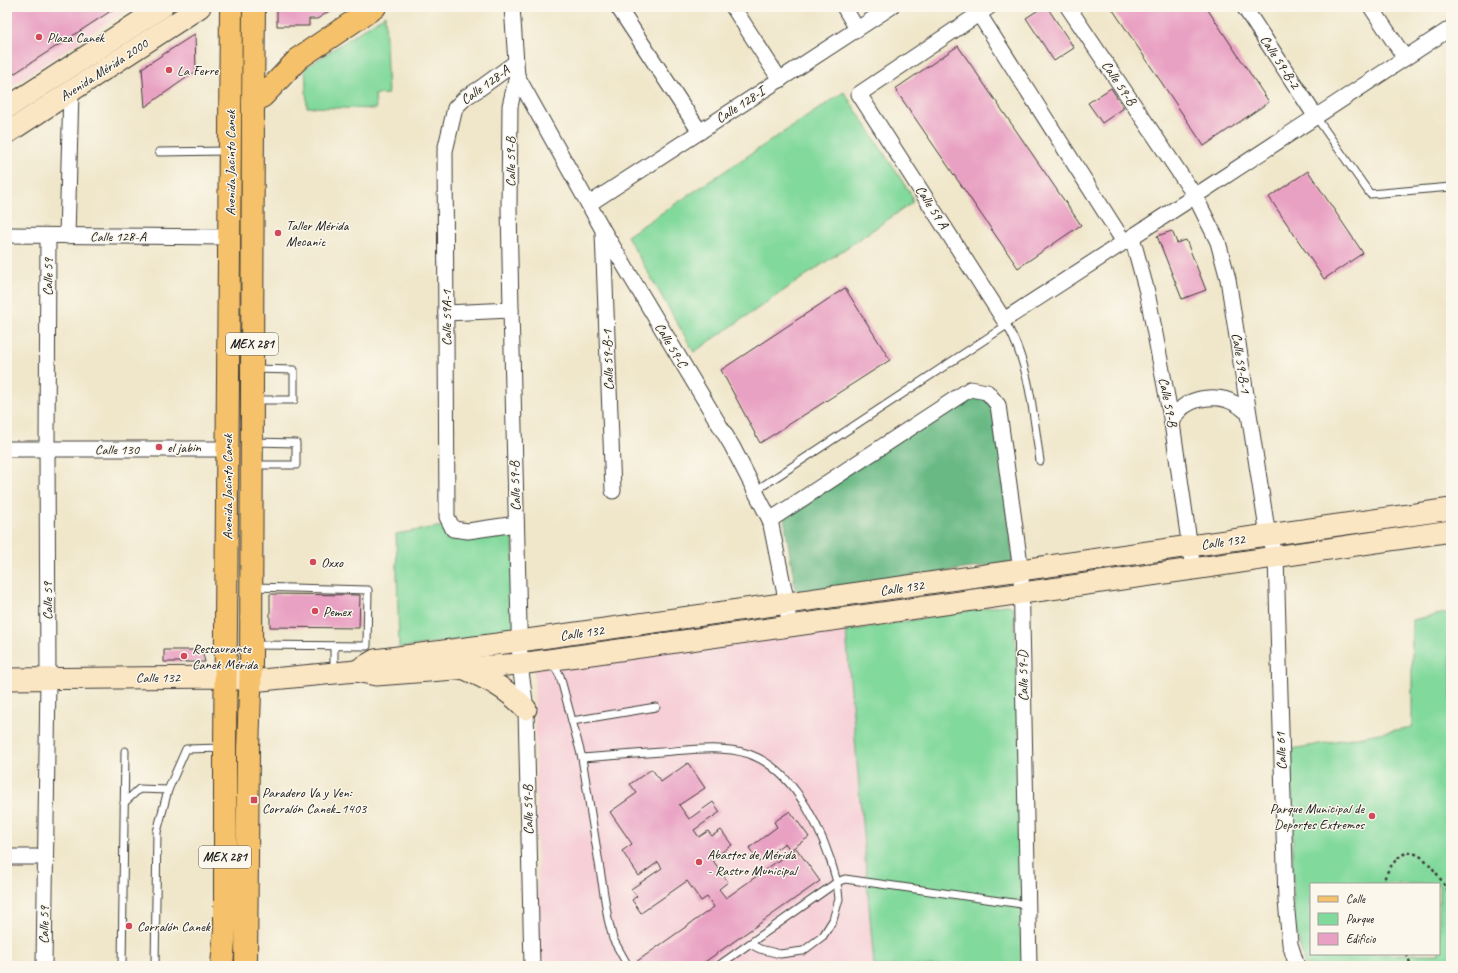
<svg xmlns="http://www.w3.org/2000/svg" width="1458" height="973" font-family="Caveat,sans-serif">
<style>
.built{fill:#f6cfd7}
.green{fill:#82d99c;stroke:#4f7a5c;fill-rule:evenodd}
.forest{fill:#69b984;stroke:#426a50}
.building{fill:#e9a1c3}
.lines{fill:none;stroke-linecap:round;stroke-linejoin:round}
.lane-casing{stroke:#3c3a36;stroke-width:9}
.street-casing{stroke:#3c3a36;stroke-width:17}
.secondary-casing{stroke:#3c3a36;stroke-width:23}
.primary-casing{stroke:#3c3a36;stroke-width:24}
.path{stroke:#3c3a36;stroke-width:2.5;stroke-dasharray:3 3;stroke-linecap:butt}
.lane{stroke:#fff;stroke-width:7}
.street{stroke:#fff;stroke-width:15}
.secondary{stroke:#fbe6c4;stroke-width:21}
.primary{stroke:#f5c16b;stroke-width:22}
.poi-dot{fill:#d1495b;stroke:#fbf7ec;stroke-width:1.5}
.labels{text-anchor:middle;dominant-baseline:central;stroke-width:3;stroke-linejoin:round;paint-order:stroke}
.shield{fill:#fbf7ec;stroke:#5f5e5a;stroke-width:1}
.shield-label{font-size:13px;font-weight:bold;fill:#1c1c1c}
.poi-label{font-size:14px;fill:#1c1c1c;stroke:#fbf7ec;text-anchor:start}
.street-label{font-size:14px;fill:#1c1c1c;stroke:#fbf7ec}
</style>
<rect width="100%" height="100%" fill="#fbf7ec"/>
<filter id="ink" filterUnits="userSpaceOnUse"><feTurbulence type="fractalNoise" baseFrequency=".025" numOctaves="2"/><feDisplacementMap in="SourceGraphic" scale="8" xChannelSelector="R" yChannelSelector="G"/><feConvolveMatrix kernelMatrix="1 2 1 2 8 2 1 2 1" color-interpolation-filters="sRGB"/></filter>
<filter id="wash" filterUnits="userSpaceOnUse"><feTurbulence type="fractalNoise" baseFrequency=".012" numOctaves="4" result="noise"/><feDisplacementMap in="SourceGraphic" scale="16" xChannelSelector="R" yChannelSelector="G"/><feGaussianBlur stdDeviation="0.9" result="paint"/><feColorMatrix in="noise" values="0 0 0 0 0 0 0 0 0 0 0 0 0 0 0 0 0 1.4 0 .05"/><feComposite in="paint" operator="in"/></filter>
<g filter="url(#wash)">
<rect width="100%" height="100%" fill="#f0e7cb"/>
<!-- built -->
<g class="built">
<polygon points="7,7 131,7 7,89"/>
<polygon points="845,620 874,966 539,966 534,668"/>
</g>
<!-- green -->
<g class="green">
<polygon points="385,15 388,94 375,95 376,109 307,107 305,68"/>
<polygon points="844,92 912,196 912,203 694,352 627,236"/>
<polygon points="443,526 451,540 513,531 515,632 399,648 396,534"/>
<polygon points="1004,605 1009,605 1014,608 1029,966 874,966 846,631"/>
<path d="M 1451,612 L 1451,966 L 1305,966 L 1294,923 L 1293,907 L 1292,749 L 1412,727 L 1412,620 ZM 1311,884 L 1439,884 L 1439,954 L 1311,954 Z"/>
</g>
<!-- forest -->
<polygon class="forest" points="970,389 998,405 1013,562 796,593 783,511"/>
<g id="blocks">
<!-- building -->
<g class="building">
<polygon points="7,7 117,7 12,75 7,67"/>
<polygon points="277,7 336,7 317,19 309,19 309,26 277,26"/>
<polygon points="1043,7 1047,7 1074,48 1054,61 1026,18"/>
<polygon points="1111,7 1206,7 1269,102 1204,146"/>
<polygon points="195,34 196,71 145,107 142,68"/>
<polygon points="958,46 1081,225 1018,268 895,89"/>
<polygon points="1111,88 1124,108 1102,123 1088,103"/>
<polygon points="1308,171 1363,253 1324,279 1269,197"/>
<polygon points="1172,231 1177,243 1186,240 1206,290 1182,299 1157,236"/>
<polygon points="845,288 890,360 760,443 721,370"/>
<polygon points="270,594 360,595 359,628 270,627"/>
<polygon points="164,650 202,650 205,662 164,662"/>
<polygon points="688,763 705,788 679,805 689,819 713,802 720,812 694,830 699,837 708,831 712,836 721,830 732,845 712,859 728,882 719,889 726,898 796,848 820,881 699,966 639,966 636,962 714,907 707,897 701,901 687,881 641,913 632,900 637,896 631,889 662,868 658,862 639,876 622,851 632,844 610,812 637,793 630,784 652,769 661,782"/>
<polygon points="790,811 809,837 790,850 785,843 759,862 749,848 777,827 774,822"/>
</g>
</g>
</g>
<g filter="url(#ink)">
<use href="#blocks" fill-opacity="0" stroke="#3c3a36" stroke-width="1"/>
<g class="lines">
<!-- lane casing -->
<g class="lane-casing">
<g id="lane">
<polyline points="1316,117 1370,194 1451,187"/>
<polyline points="159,152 228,151"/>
<path d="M 1005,322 C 1030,363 1033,414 1040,461"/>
<polyline points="254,369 294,370 294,400 254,400"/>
<polyline points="253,442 296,443 296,465 254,465"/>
<polyline points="755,491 1007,325"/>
<polyline points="253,645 367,646 368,590 254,587"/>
<polyline points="334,646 334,672"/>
<path d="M 552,662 L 560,676 L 582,758 C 608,756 635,754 661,752 C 689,750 721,745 749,754 C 797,771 825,836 837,882 L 718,966"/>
<polyline points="572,721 656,707"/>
<polyline points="582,758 608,919 613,939 628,966"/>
<polyline points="124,803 139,789 168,790"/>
<polyline points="750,944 760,949 780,954 803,951 823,936 833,920 839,899 837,882 845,879 1028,905"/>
<polyline points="122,966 125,751"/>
<polyline points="155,966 157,832 168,790 186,749 223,748"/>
</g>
</g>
<!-- street casing -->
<g class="street-casing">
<g id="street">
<polyline points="512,7 517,76 510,106 509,206 511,310 520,664 526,709 532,966"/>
<polyline points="618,7 700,132"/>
<polyline points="733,7 780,80"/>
<polyline points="844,7 857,29"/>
<polyline points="989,7 859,94 1004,320 1195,196 1451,28"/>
<polyline points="1068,7 1195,196 1218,242 1228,279 1268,536 1276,557 1286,901 1290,944 1297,966"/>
<polyline points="1244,7 1316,117"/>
<polyline points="1371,7 1405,58"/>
<polyline points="979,14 1124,242"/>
<polyline points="516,62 479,89 466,97 455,108 445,151 447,517 453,529 468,531 516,524"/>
<polyline points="517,76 603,230 732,446 770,520 787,604 789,626"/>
<polyline points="589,204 891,7"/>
<polyline points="603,233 613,491"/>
<polyline points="7,235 229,237"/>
<polyline points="67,236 71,91"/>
<polyline points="1132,237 1147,292 1172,423 1193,569"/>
<polyline points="446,313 511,310"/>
<path d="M 1172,423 C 1174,420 1175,415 1178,412 C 1191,396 1219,394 1236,404 C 1240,406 1244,410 1248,413"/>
<polyline points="7,449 228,449"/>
<polyline points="770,520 970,389 987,392 998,405 1021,571 1029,966"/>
<polyline points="7,857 45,857"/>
<polyline points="44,966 48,679 47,449 48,236"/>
</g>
</g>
<!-- secondary casing -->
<g class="secondary-casing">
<g id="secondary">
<polyline points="7,108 162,7"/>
<polyline points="7,133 200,7"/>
<path d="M 465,669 C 491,681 506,688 526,709"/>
<polyline points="356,671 375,660 520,641 1451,509"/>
<polyline points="7,679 226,677 251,681 356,671 376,675 520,664 1193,569 1451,531"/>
</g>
</g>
<!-- primary casing -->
<g class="primary-casing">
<g id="primary">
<polyline points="253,103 263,96 299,58 375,7"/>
<polyline points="222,966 225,929 225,748 231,7"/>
<polyline points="246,966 248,750 251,663 253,103 254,7"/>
</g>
</g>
<!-- path -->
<g class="path">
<path d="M 1383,884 C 1385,874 1391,865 1398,858 C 1419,838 1441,881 1451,895"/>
<polyline points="1407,954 1411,966"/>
</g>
<!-- lane -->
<use href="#lane" class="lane"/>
<!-- street -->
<use href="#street" class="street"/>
<!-- secondary -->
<use href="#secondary" class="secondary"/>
<!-- primary -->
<use href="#primary" class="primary"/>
</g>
</g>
<!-- markers -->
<g class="poi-dot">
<circle cx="39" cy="37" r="4"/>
<circle cx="169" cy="70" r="4"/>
<circle cx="278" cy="233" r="4"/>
<circle cx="159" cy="447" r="4"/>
<circle cx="313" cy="562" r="4"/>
<circle cx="315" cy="611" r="4"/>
<circle cx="184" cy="656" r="4"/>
<rect x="250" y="796" width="8" height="8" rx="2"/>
<circle cx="1372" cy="816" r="4"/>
<circle cx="699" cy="862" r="4"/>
<circle cx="129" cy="926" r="4"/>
</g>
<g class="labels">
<!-- shield labels -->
<g class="shield">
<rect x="226" y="333" width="52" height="22" rx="3"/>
<rect x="199" y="846" width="52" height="22" rx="3"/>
</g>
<g class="shield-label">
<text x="252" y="344">MEX 281</text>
<text x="225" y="857">MEX 281</text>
</g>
<!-- poi labels -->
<g class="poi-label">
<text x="47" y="37">Plaza Canek</text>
<text x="177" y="70">La Ferre</text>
<text x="286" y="225">Taller Mérida<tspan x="286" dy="16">Mecanic</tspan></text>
<text x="167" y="447">el jabin</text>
<text x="321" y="562">Oxxo</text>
<text x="323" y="611">Pemex</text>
<text x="192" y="648">Restaurante<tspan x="192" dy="16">Canek Mérida</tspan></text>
<text x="262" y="792">Paradero Va y Ven:<tspan x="262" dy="16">Corralón Canek_1403</tspan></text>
<text x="1364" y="808" text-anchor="end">Parque Municipal de<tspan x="1364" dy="16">Deportes Extremos</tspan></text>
<text x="707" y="854">Abastos de Mérida<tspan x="707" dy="16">- Rastro Municipal</tspan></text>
<text x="137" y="926">Corralón Canek</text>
</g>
<!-- street labels -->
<g class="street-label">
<text transform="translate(1280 62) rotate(57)">Calle 59-B-2</text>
<text transform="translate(104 70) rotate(-33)">Avenida Mérida 2000</text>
<text transform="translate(1119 83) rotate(56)">Calle 59-B</text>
<text transform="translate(485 85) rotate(-36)">Calle 128-A</text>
<text transform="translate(740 105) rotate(-33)">Calle 128-I</text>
<text transform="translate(510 162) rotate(-90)">Calle 59-B</text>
<text transform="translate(230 163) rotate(-90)">Avenida Jacinto Canek</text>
<text transform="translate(932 207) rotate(57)">Calle 59 A</text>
<text x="118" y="236">Calle 128-A</text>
<text transform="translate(48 277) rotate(-89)">Calle 59</text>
<text transform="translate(446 318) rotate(-90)">Calle 59A-1</text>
<text transform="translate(671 345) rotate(59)">Calle 59-C</text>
<text transform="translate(608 360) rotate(-92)">Calle 59-B-1</text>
<text transform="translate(1241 363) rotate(81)">Calle 59-B-1</text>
<text transform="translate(1168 402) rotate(79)">Calle 59-B</text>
<text x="117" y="449">Calle 130</text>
<text transform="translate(515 486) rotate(-92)">Calle 59-B</text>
<text transform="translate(227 487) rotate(-90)">Avenida Jacinto Canek</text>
<text transform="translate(1223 542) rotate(-8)">Calle 132</text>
<text transform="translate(902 588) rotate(-8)">Calle 132</text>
<text transform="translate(47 601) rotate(-90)">Calle 59</text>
<text transform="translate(582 633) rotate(-8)">Calle 132</text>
<text transform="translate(1023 676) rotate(-91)">Calle 59-D</text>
<text x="158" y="677">Calle 132</text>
<text transform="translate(1281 751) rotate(-92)">Calle 61</text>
<text transform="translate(528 810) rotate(-91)">Calle 59-B</text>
<text transform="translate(44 925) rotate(-89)">Calle 59</text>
</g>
</g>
<!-- margin -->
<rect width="1458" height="973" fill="none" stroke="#fbf7ec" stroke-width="24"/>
<!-- legend -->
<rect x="1310" y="883" width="130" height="72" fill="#fbf7ec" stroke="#a29f99"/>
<rect x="1318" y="896" width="20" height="6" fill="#f5c16b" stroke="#a29f99"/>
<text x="1346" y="903" font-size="12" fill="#1c1c1c">Calle</text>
<rect x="1318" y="913" width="20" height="12" fill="#82d99c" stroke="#a29f99"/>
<text x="1346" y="923" font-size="12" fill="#1c1c1c">Parque</text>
<rect x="1318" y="933" width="20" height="12" fill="#e9a1c3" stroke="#a29f99"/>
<text x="1346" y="943" font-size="12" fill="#1c1c1c">Edificio</text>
</svg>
